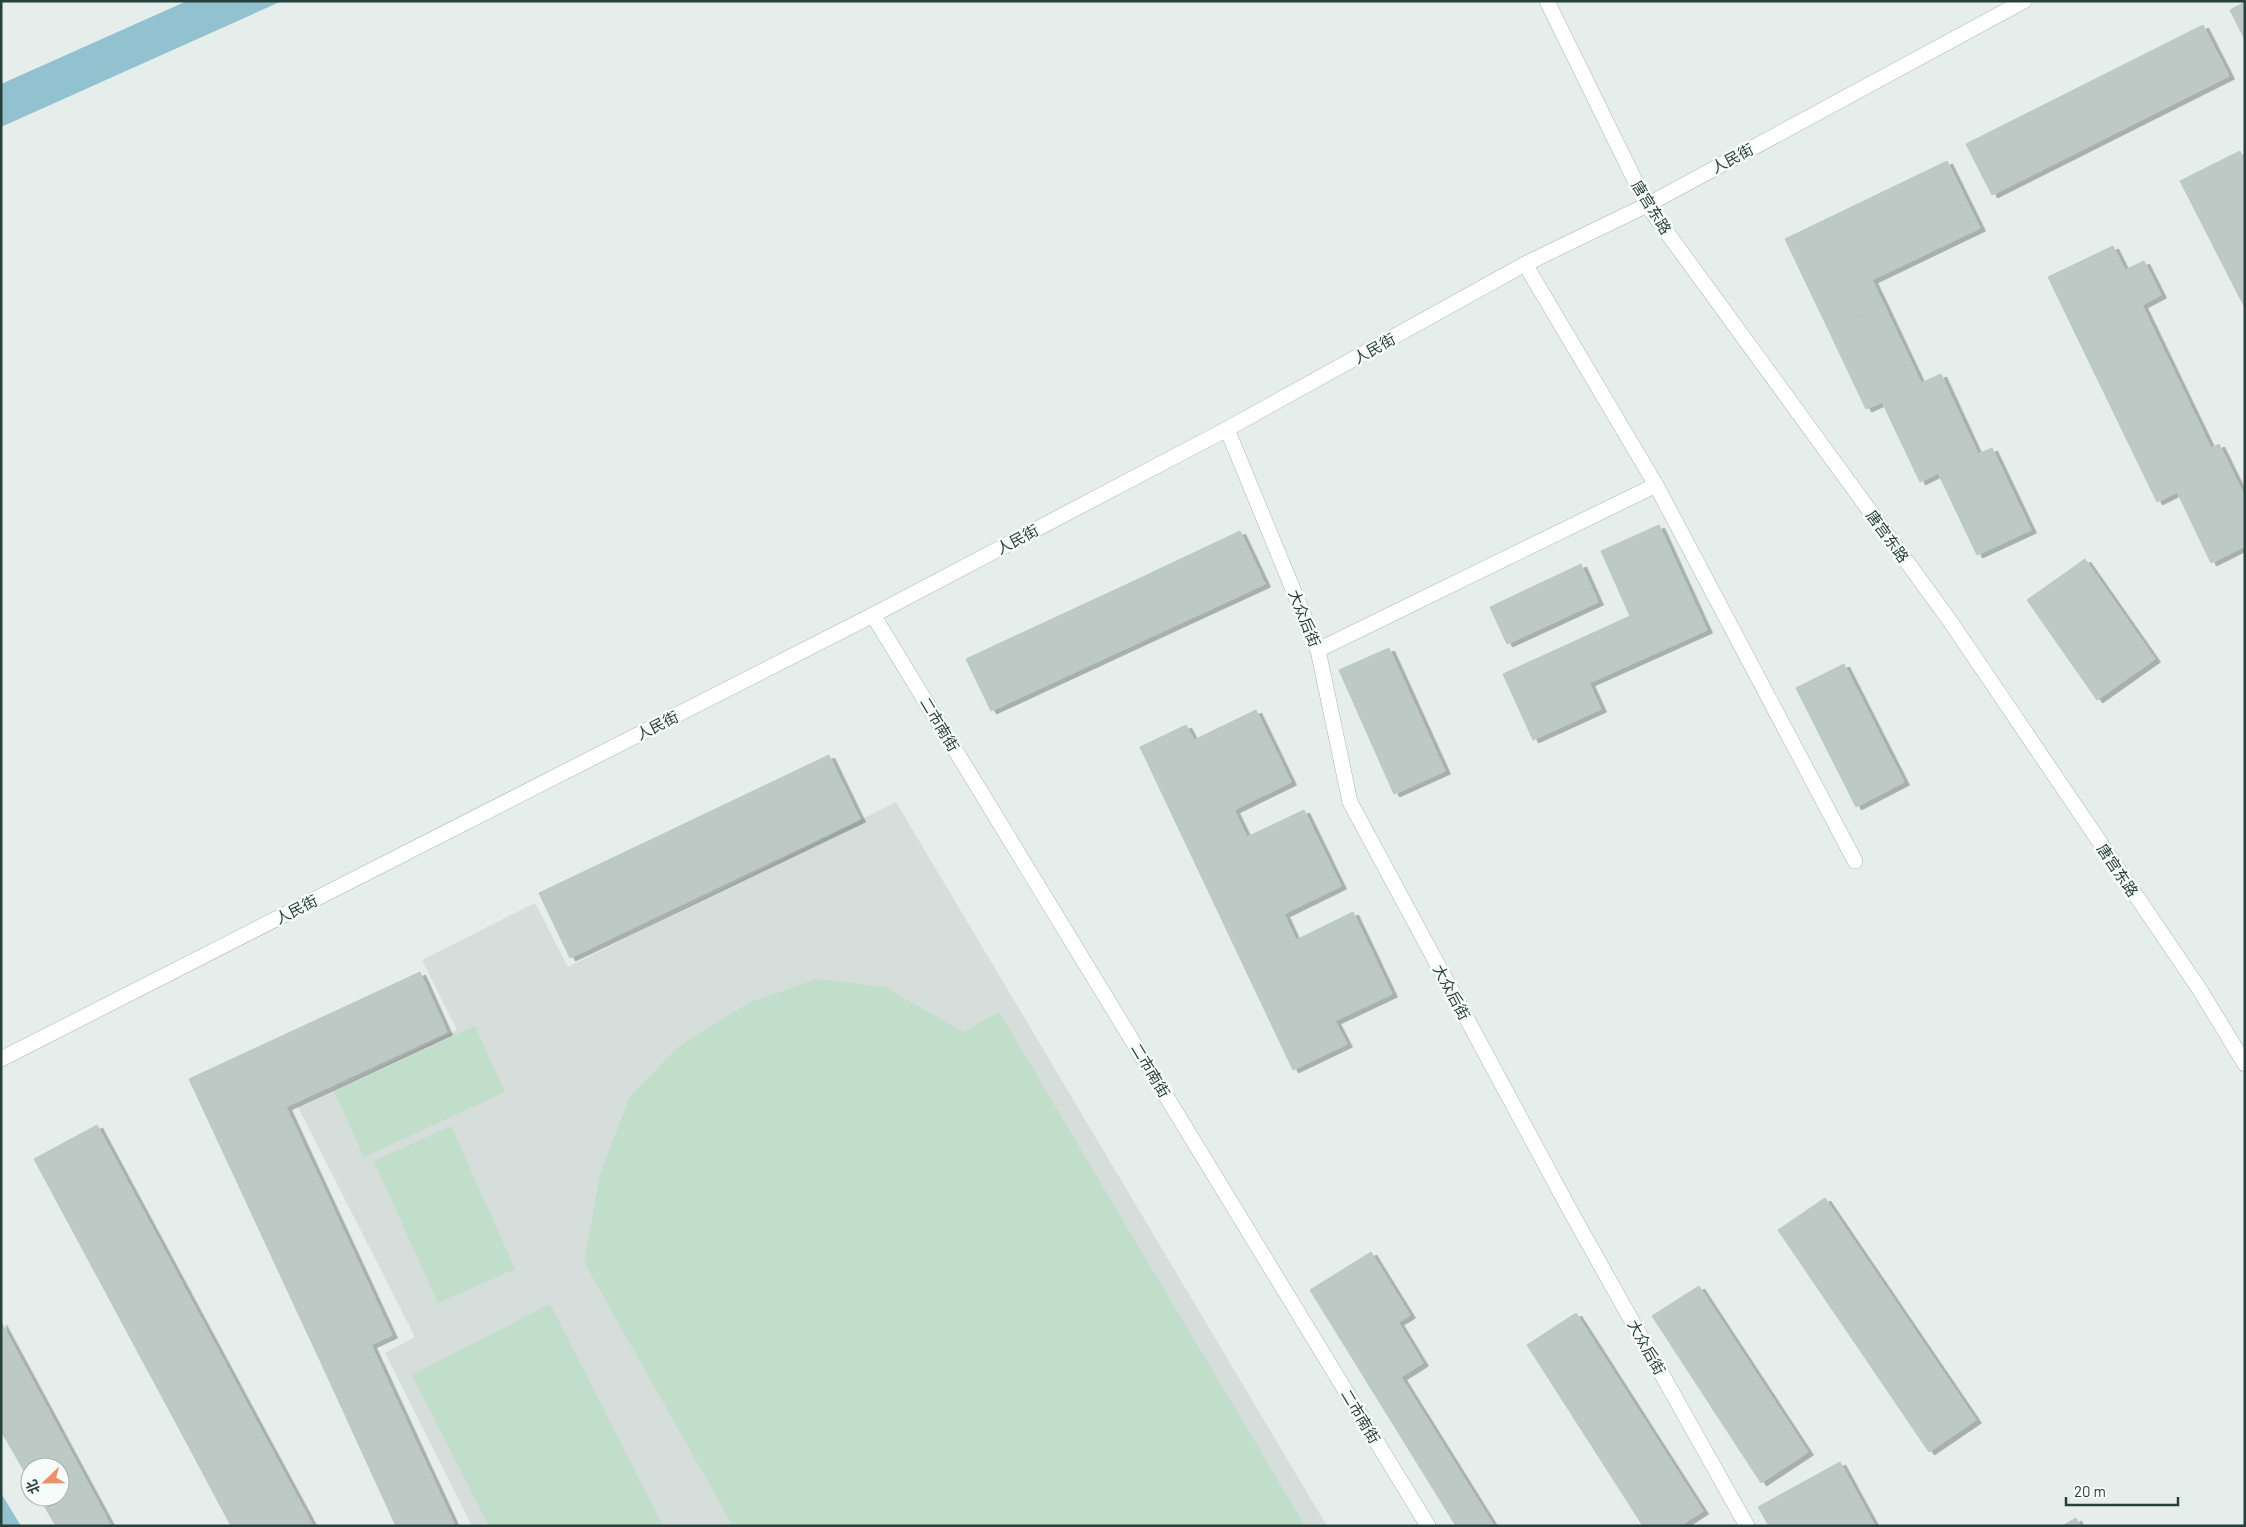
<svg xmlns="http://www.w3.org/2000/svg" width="2246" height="1527" font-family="Barlow,'Noto Sans SC',sans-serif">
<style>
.built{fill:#d5deda}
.green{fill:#c1decb}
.water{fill:#92c2d0}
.building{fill:#bcc9c5;stroke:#b9c8c3;filter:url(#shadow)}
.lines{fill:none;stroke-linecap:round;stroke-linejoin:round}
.service-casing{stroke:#a9b6b3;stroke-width:16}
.minor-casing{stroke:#a9b6b3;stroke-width:16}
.tertiary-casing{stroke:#a9b6b3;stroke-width:16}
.service{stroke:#fff;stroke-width:15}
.minor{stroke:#fff;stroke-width:15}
.tertiary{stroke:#fff;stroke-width:15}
.labels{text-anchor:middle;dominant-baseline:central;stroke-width:5;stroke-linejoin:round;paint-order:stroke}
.street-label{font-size:15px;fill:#26403b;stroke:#f7fbf9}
</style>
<defs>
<filter id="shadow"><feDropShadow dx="5.5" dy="3" stdDeviation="0" flood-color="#0004"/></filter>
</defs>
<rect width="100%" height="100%" fill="#e6eeeb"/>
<!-- built -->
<polygon class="built" points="896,802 1327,1526 472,1526 385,1353 415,1337 298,1107 457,1030 422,960 535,903 568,967"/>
<!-- green -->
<g class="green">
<polygon points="817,979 885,987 963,1032 999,1012 1305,1526 733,1526 584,1262 600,1175 630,1096 679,1046 750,1002"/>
<polygon points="475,1026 505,1092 364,1157 334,1091"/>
<polygon points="451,1126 515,1269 438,1303 374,1161"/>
<polygon points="550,1304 663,1526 489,1526 412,1375"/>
</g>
<!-- water -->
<g class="water">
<polygon points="187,1 282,1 1,127 1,84"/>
<polygon points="1,1493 21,1526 1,1526"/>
</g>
<!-- building -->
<g class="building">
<polygon points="2245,2 2245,40 2230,10"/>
<polygon points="2203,25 2229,76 1992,195 1966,144"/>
<polygon points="2240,151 2245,161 2245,308 2180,181"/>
<polygon points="1947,161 1980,228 1872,280 1884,305 1829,331 1785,239"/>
<polygon points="2113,246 2125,270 2144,261 2161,295 2142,305 2211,448 2219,444 2245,497 2245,546 2211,563 2177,492 2157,502 2048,277"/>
<polygon points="1884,305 1921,383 1941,374 1978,454 1992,448 2031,530 1977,555 1938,473 1920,482 1882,402 1866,409 1829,331"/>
<polygon points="1659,525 1707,630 1589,683 1571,643 1630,616 1601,551"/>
<polygon points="1240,531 1265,584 1159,633 1134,581"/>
<polygon points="2085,559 2155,659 2097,700 2027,600"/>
<polygon points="1581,564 1598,602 1507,644 1490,607"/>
<polygon points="1134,581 1159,633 991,711 966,659"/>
<polygon points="1571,643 1601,709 1533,740 1503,674"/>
<polygon points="1389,648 1445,771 1394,794 1339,670"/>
<polygon points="1844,664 1904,782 1856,807 1796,688"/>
<polygon points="1256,710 1291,782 1234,810 1247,837 1304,810 1341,886 1284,914 1296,940 1353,912 1392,994 1335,1021 1347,1044 1293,1070 1140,747 1186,725 1194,740"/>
<polygon points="829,755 860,819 570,958 539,893"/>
<polygon points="420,972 447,1032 217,1139 189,1079"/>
<polygon points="286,1107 392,1335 323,1367 217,1139"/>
<polygon points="97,1125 253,1415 190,1449 34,1159"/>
<polygon points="1825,1198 1976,1420 1929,1452 1778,1230"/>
<polygon points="1371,1252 1410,1315 1349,1353 1310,1290"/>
<polygon points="1699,1286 1808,1452 1761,1483 1652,1316"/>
<polygon points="1576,1313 1703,1511 1680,1526 1643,1526 1527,1345"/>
<polygon points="1,1322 111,1526 56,1526 39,1497 60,1497 60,1467 30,1467 30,1481 1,1431"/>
<polygon points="1398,1322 1423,1363 1401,1377 1494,1526 1456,1526 1349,1353"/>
<polygon points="371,1345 455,1526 396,1526 323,1367"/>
<polygon points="253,1415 313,1526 231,1526 190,1449"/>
<polygon points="1840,1462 1875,1526 1769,1526 1758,1507"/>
<polygon points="2076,1518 2080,1526 2062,1526"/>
</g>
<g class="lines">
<!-- service casing -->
<g class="service-casing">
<g id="service">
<polyline points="1525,264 1656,485 1855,861"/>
<polyline points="1227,429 1318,650 1350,802 1572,1214 1747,1526"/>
<polyline points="1318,650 1656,485"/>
</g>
</g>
<!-- minor casing -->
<g class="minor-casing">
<g id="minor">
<polyline points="873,615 1428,1526"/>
<polyline points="1,1059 873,615 1227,429 1525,264 1647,205 2024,1"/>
</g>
</g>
<!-- tertiary casing -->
<g class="tertiary-casing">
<polyline id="tertiary" points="1547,1 1647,205 1950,621 2200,990 2245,1064"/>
</g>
<!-- service -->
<use href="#service" class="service"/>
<!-- minor -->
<use href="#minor" class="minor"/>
<!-- tertiary -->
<use href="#tertiary" class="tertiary"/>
</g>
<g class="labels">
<!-- street labels -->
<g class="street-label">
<text transform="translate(1732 158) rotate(-28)">人民街</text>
<text transform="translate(1652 207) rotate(58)">唐宫东路</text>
<text transform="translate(1374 348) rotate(-29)">人民街</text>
<text transform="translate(1888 536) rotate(54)">唐宫东路</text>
<text transform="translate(1017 539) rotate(-28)">人民街</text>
<text transform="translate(1305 618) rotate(68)">大众后街</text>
<text transform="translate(940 724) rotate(59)">二市南街</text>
<text transform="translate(657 725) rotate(-27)">人民街</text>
<text transform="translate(2118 870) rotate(56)">唐宫东路</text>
<text transform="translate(296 909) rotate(-27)">人民街</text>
<text transform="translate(1452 992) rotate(62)">大众后街</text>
<text transform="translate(1151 1070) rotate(59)">二市南街</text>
<text transform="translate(1647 1347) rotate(61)">大众后街</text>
<text transform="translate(1361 1416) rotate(59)">二市南街</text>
</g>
</g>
<!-- border -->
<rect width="2246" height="1527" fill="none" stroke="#26403b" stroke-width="5"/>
<!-- north arrow -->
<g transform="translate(45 1482) rotate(248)"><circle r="24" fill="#f7fbf9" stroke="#a3b0ad"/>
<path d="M0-4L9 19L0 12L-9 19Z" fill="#eb9168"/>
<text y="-8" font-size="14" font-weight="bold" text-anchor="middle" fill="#26403b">北</text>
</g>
<!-- scale -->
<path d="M2066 1497v8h112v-8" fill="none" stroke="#26403b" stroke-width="2.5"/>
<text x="2074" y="1497" font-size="15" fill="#26403b" stroke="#f7fbf9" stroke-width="4" paint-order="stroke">20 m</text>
</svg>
